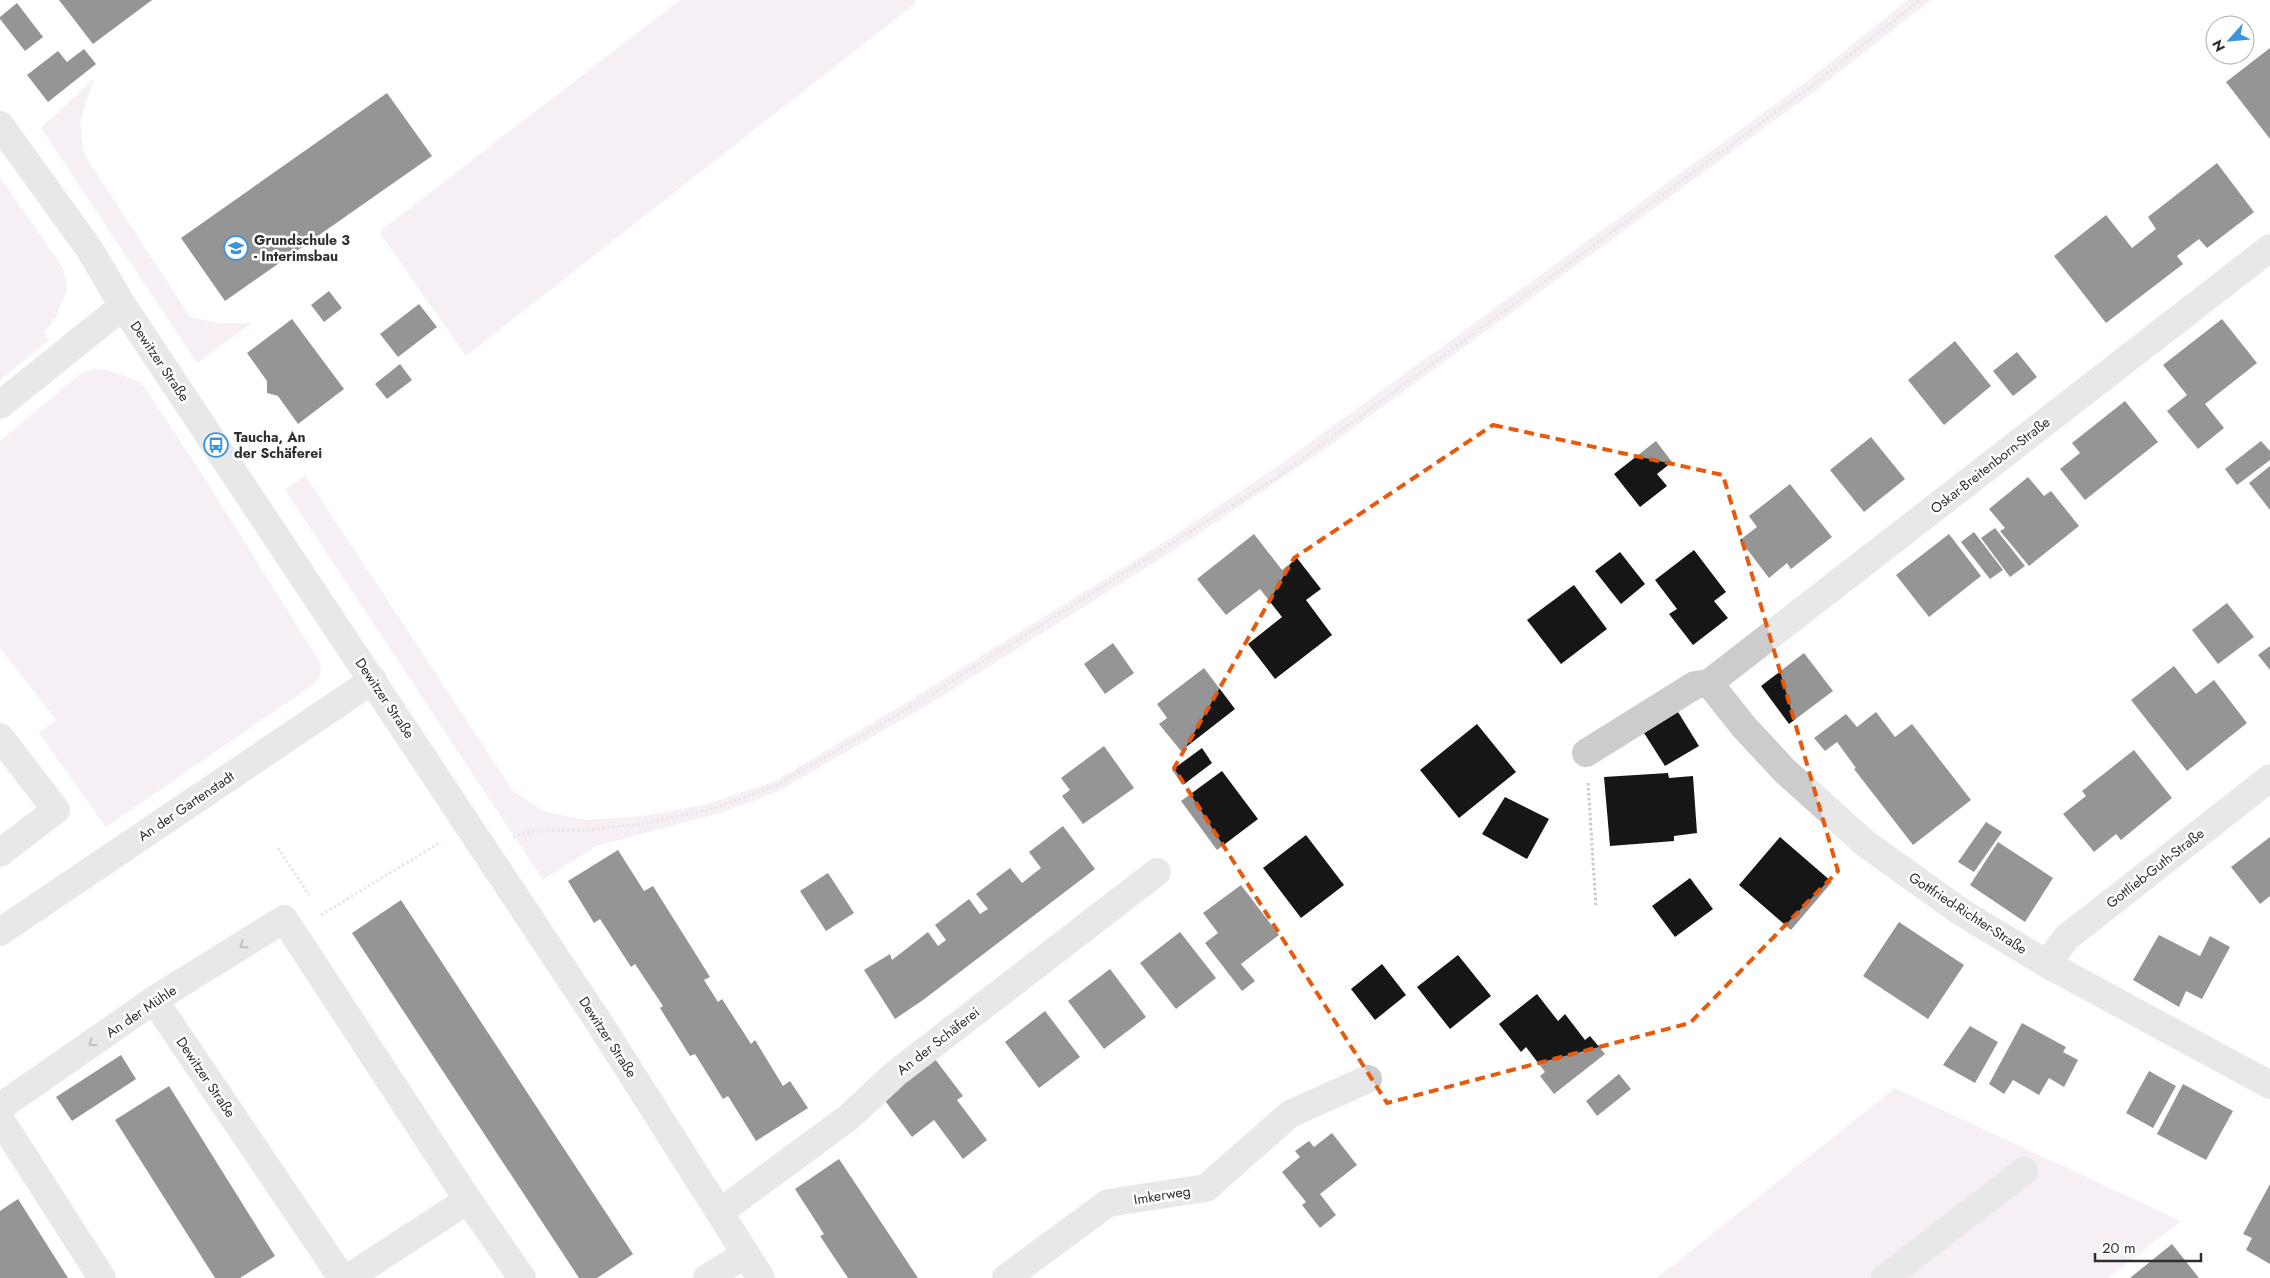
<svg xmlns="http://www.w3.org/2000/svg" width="2270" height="1278" font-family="Jost,sans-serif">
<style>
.green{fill:#ebddeb}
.building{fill:#161616}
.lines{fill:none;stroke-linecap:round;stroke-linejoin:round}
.path{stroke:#c9c9c9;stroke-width:3;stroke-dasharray:2.5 2.5;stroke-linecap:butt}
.minor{stroke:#ccc;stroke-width:28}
.oneway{stroke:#767676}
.marked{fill:none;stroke:#e8590c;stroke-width:4;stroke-dasharray:10 6;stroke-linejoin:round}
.labels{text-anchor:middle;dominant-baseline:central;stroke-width:5;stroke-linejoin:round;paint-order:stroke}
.poi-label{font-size:14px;font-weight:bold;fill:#2f2f2f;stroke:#fff;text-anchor:start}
.street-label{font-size:14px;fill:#2f2f2f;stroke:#fff}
</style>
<rect width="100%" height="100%" fill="#fff"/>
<!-- green -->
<g class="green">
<polygon points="680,0 914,0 916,3 466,356 379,232"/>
<polygon points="1908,0 1931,0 1815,91 1318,454 1176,549 931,703 779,791 724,812 596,846 543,880 285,490 305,475 513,791 543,811 586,820 643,816 708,804 775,781 899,707 1166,541 1278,466 1807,81"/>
<polygon points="94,78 80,122 84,154 190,317 218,323 252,323 197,363 41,128"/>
<polygon points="0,177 63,268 67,290 55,319 44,332 49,340 0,380"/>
<polygon points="95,369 108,370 141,382 205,479 321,664 320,676 314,684 106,827 39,733 56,720 0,648 0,441 81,373"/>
<polygon points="1895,1088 2181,1221 2108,1278 1657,1278"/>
</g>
<!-- building -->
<g class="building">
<polygon points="59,0 152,0 93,44"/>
<polygon points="17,3 43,37 25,51 0,19 0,17"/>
<polygon points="2270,48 2270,139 2226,82"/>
<polygon points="84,49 96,64 48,102 27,75 58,51 67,62"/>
<polygon points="387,93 432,156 225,301 181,238"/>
<polygon points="2217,163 2254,212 2207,248 2199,239 2177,256 2183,264 2106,323 2054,256 2106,215 2132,248 2156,229 2148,217"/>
<polygon points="329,291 342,308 324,322 311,305"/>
<polygon points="419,304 437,327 398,357 380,334"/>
<polygon points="292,319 344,389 298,424 278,396 267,393 267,381 247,353"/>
<polygon points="2222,319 2257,363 2205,404 2224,428 2198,449 2167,411 2187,395 2163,365"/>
<polygon points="1955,341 1991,386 1944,425 1908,380"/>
<polygon points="2017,352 2037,377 2013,396 1993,371"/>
<polygon points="400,364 412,380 387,399 375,384"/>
<polygon points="2125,401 2158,442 2085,500 2060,469 2080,453 2072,443"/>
<polygon points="1871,437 1905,479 1864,512 1830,470"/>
<polygon points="1656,441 1672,462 1657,474 1667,486 1640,507 1614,474"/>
<polygon points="2261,441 2270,451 2270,460 2237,485 2225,469"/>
<polygon points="2270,466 2270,510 2249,483"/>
<polygon points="2028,477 2044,496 2051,491 2079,526 2029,566 2000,531 2005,528 1989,509"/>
<polygon points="1790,484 1832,537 1791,569 1787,563 1769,578 1740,540 1757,527 1749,516"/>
<polygon points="1995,528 2025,566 2010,577 1981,538"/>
<polygon points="1974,532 2003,570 1990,579 1961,542"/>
<polygon points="1254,534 1282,570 1297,558 1321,589 1306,600 1332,635 1275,679 1248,644 1282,617 1260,589 1226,615 1197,579"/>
<polygon points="1949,534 1981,576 1929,617 1896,575"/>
<polygon points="1694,550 1726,592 1714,601 1728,618 1693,645 1669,614 1677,609 1655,580"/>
<polygon points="1620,552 1645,584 1621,604 1595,571"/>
<polygon points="1574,585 1607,629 1561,664 1527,620"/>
<polygon points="2227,603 2254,637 2218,664 2192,630"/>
<polygon points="1113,643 1134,673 1105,694 1084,664"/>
<polygon points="2270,646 2270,670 2258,655"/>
<polygon points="1804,653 1833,691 1789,724 1761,686"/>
<polygon points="2174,666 2196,694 2214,680 2247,723 2187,771 2131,700"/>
<polygon points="1204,668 1235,709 1181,751 1159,724 1167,718 1157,704"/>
<polygon points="1678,712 1699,746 1665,766 1644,733"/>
<polygon points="1876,712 1895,737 1912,724 1971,800 1913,845 1854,769 1856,768 1837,742 1825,751 1814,738 1846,714 1857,727"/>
<polygon points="1477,724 1516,772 1459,818 1420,770"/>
<polygon points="1104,746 1134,788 1083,824 1062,796 1070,790 1061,778"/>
<polygon points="1202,748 1212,763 1183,785 1172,770"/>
<polygon points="2134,750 2172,798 2121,840 2116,834 2094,852 2063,814 2086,796 2082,791"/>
<polygon points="1222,771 1258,819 1217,850 1181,801"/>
<polygon points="1668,773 1669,778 1693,776 1697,833 1674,836 1674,841 1610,846 1604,777"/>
<polygon points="1505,797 1549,819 1527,859 1482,834"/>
<polygon points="1986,822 2002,832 1974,872 1958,862"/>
<polygon points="1063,826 1095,869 923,1000 895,1019 864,970 890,954 892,960 928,932 938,946 946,940 935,925 969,899 980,914 988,909 976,894 1010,868 1022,883 1041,868 1029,852"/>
<polygon points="1306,835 1344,885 1301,918 1263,868"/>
<polygon points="1780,837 1832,882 1791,930 1739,885"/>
<polygon points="2270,837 2270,896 2260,904 2231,867"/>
<polygon points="1998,842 2053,878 2025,922 1970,885"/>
<polygon points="618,850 644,891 653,886 710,977 704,980 718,1002 722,999 751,1044 755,1040 783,1086 790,1081 808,1108 756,1141 728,1096 723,1099 695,1054 690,1056 660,1008 663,1006 635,964 631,967 600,919 594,923 568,881"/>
<polygon points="828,873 854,913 826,931 800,891"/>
<polygon points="1690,878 1713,909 1675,937 1652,906"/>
<polygon points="1241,885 1279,935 1241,964 1255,981 1242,991 1205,943 1218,933 1203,913"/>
<polygon points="401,900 633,1254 597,1278 579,1278 352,933"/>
<polygon points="1899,922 1964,965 1928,1019 1863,976"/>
<polygon points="1180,932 1216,978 1176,1009 1140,963"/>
<polygon points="2159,935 2200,956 2210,936 2230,947 2202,999 2186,991 2179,1007 2133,980"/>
<polygon points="1458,955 1491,996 1450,1029 1417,987"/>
<polygon points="1382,964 1406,995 1375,1020 1351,989"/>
<polygon points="1110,969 1146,1017 1104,1049 1068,1001"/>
<polygon points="1537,994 1558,1021 1565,1014 1585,1040 1590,1036 1605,1054 1554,1094 1540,1076 1545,1072 1526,1047 1521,1052 1499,1024"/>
<polygon points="1045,1011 1080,1057 1039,1088 1005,1042"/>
<polygon points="2022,1023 2066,1047 2063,1052 2078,1060 2064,1087 2049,1078 2039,1095 2013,1080 2004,1094 1989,1084"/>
<polygon points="1970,1026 1998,1042 1975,1083 1943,1065"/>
<polygon points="121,1055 136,1079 72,1121 56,1097"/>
<polygon points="935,1059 963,1096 957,1100 987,1140 963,1159 934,1120 912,1137 883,1098"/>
<polygon points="2149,1071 2176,1086 2153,1128 2126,1113"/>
<polygon points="1619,1074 1631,1089 1597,1116 1586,1101"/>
<polygon points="2183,1084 2233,1111 2206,1160 2157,1134"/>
<polygon points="169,1086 275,1256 240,1278 215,1278 115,1120"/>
<polygon points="1332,1133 1357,1165 1320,1194 1336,1215 1320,1228 1302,1205 1306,1202 1282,1172 1300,1157 1295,1151 1309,1141 1314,1147"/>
<polygon points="839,1159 869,1204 918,1278 848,1278 820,1236 824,1234 795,1189"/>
<polygon points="2270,1184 2270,1264 2246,1250 2252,1238 2243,1234"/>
<polygon points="18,1199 68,1278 0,1278 0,1211"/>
<polygon points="2172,1244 2199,1278 2130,1278"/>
</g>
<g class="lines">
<!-- path -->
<g class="path">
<polyline points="1588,783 1596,907"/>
<polyline points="513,837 531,831 585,830 642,824 712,809 773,787 901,713 1279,476 1810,87 1920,0"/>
<polyline points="278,848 309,895"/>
<polyline points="321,915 441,842"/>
</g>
<!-- minor -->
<g class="minor">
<polyline points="0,125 90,250 123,306 600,1024 761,1278"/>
<polyline points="0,405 123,306"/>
<polyline points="1709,683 2270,248"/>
<polyline points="1709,683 1744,727 1785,771 1866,844 1961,912 2047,964 2270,1085"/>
<polyline points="0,737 56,810 0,853"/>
<polyline points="1586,753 1695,685 1709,683"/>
<polyline points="0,932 373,680"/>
<polyline points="2047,964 2066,938 2270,778"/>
<polyline points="154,1000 342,1278"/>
<polyline points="0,1107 154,1000 284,919 468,1200"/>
<polyline points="0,1119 102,1278"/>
<polyline points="720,1212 849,1117 895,1074 1157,872"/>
<polyline points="348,1278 468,1200 522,1278"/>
<polyline points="707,1278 746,1254"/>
<polyline points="1006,1278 1108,1203 1206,1188 1290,1114 1368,1079"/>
<polyline points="1885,1278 2024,1171"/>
</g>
</g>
<!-- one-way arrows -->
<defs><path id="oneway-chevron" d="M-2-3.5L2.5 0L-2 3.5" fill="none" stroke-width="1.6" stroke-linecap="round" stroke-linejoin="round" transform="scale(1.25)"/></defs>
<g class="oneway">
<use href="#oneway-chevron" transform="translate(243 945) rotate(148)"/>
<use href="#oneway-chevron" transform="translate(92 1043) rotate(145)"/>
</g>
<!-- marked area -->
<path d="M0 0H2270V1278H0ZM 1493,425 L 1723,475 L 1838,871 L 1690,1023 L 1387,1103 L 1174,768 L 1294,558 Z" fill="#fff" fill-opacity=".55" fill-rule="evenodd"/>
<path class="marked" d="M 1493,425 L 1723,475 L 1838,871 L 1690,1023 L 1387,1103 L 1174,768 L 1294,558 Z"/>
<!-- icons -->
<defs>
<g id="school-ring" transform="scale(1.25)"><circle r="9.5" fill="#fff" stroke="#3b94dc" stroke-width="1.5"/><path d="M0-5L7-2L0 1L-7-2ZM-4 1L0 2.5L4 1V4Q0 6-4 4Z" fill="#3b94dc"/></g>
<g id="bus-ring" transform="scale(1.25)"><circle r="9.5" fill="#fff" stroke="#3b94dc" stroke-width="1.5"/><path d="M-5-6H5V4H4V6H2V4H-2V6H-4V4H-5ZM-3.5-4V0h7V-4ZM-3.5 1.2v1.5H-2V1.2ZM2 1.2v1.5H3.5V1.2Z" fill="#3b94dc"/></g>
</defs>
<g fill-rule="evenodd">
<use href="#school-ring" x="236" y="248"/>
<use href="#bus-ring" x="216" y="445"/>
</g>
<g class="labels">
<!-- poi labels -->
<g class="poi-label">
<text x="254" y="240">Grundschule 3<tspan x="254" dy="16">- Interimsbau</tspan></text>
<text x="234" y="437">Taucha, An<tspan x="234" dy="16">der Schäferei</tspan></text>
</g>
<!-- street labels -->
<g class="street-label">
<text transform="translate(160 361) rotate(56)">Dewitzer Straße</text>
<text transform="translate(1990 465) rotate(-38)">Oskar-Breitenborn-Straße</text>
<text transform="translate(385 698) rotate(56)">Dewitzer Straße</text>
<text transform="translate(186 806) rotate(-34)">An der Gartenstadt</text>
<text transform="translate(2155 868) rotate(-38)">Gottlieb-Guth-Straße</text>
<text transform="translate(1968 913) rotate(33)">Gottfried-Richter-Straße</text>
<text transform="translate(141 1011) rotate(-34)">An der Mühle</text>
<text transform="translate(608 1037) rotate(57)">Dewitzer Straße</text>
<text transform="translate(938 1041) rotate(-38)">An der Schäferei</text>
<text transform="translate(206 1077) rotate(56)">Dewitzer Straße</text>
<text transform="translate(1162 1195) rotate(-9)">Imkerweg</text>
</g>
</g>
<!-- north arrow -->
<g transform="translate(2230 40) rotate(243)"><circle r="24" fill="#ffffff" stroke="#acacac"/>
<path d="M0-4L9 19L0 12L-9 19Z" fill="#3b94dc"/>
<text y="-8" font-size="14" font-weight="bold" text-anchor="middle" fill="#2f2f2f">N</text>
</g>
<!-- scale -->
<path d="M2095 1253v8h106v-8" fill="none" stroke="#2f2f2f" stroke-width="2.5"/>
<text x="2102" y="1253" font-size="15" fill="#2f2f2f" stroke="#ffffff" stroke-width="4" paint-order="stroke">20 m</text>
</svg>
